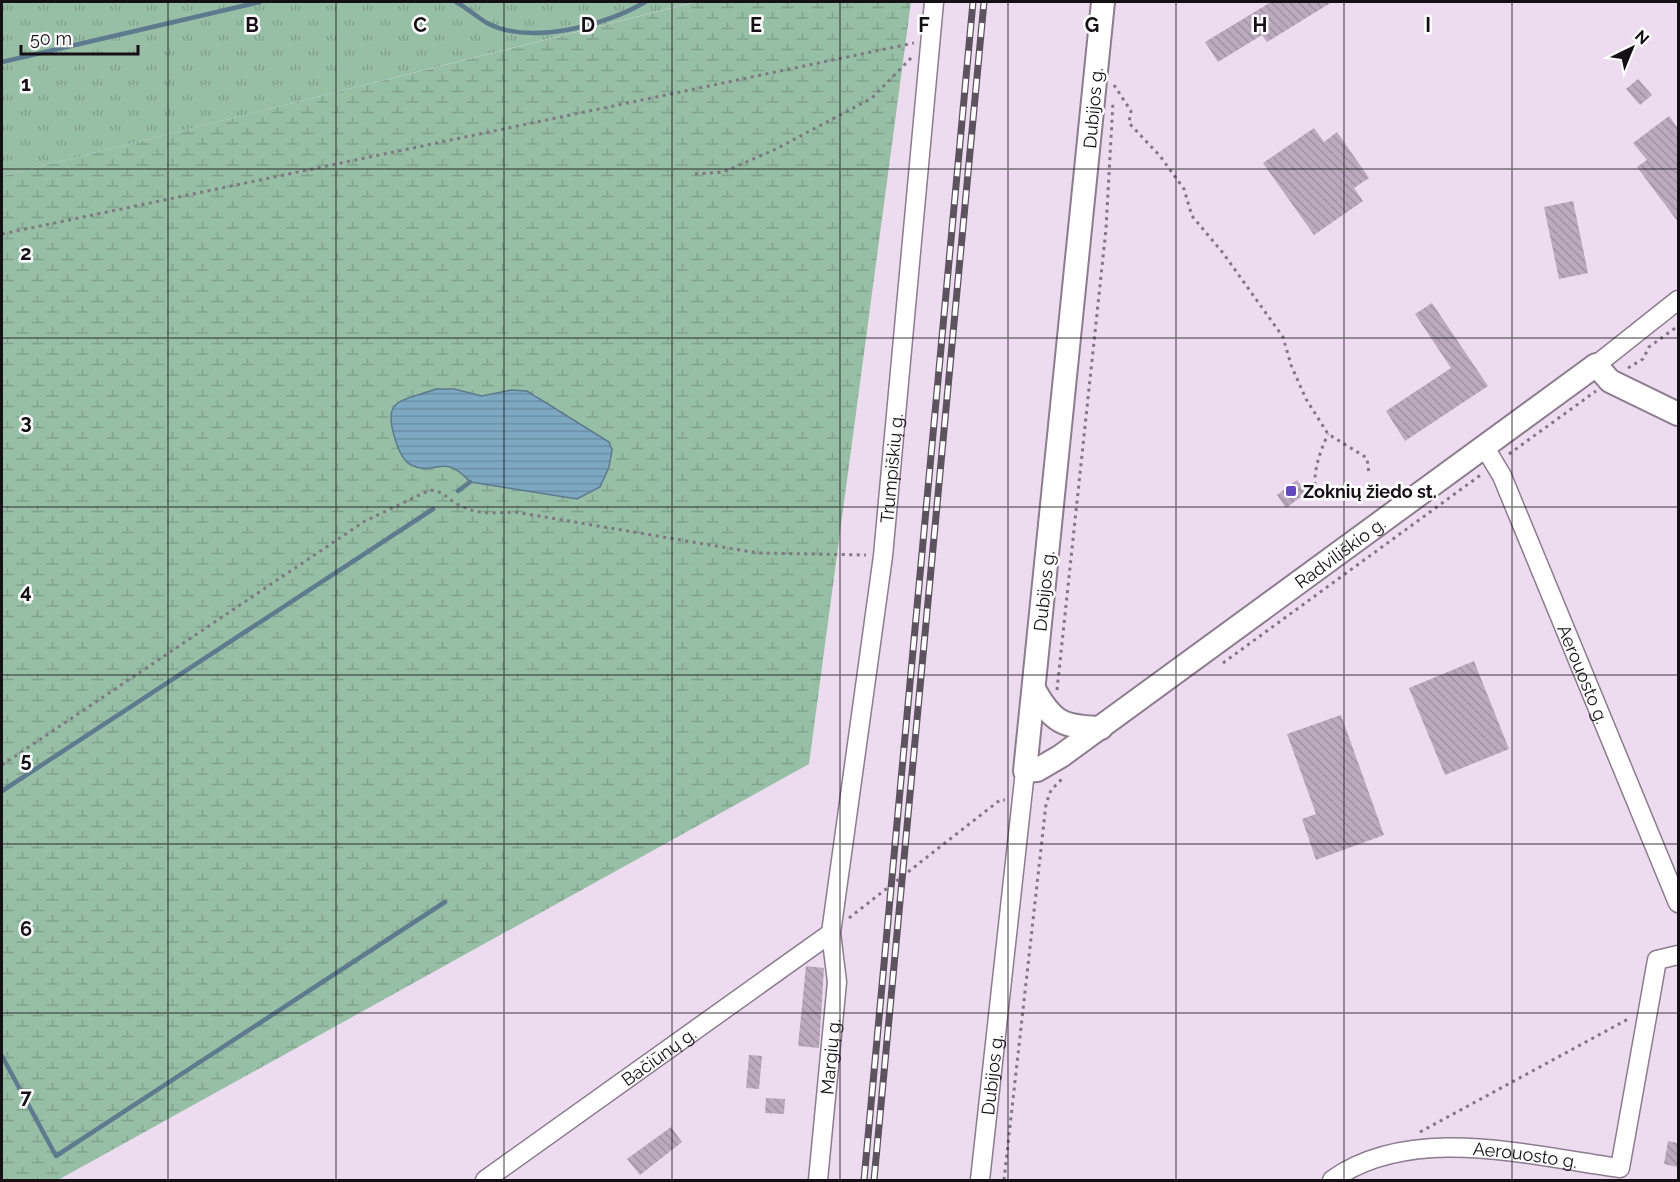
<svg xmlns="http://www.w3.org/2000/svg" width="1680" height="1182" font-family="Raleway,sans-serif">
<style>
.wetland{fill:url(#wetland-marsh);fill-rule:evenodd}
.park{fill:url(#park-tufts)}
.water{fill:url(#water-rules);stroke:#5e7a8e;stroke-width:1.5}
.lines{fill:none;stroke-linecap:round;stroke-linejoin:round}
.stream{stroke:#5e7a8e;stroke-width:4.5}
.building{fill:url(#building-back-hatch)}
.minor-casing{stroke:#8c7c8e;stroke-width:21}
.major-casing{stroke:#8c7c8e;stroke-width:26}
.path{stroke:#817684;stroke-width:3;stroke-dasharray:3 4.5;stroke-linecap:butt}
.minor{stroke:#fff;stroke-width:18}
.major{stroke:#fff;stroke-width:22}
.rail-casing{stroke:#5d535f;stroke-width:7}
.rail{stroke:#fff;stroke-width:4.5;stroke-dasharray:14;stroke-linecap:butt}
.grid{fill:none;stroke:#150f16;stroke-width:1.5;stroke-opacity:0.55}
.poi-dot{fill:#6448c0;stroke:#fff;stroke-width:2}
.labels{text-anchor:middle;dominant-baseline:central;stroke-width:5;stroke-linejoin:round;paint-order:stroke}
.street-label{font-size:18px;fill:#150f16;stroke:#fff}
.poi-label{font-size:18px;font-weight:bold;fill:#150f16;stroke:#fff;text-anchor:start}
.grid-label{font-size:20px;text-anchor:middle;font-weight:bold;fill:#150f16;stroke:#fff;stroke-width:5;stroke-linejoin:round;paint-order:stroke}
</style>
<defs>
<pattern id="wetland-marsh" width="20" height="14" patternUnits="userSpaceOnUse" patternTransform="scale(1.5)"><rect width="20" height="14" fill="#97bfa5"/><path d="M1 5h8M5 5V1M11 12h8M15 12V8" fill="none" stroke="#81a38d"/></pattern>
<pattern id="park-tufts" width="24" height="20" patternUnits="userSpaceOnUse" patternTransform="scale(1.5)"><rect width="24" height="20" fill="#97bfa5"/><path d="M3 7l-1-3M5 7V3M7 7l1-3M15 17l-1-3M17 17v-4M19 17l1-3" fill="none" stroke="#81a38d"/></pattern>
<pattern id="water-rules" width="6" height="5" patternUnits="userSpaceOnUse" patternTransform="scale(1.5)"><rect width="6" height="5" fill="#7da8c1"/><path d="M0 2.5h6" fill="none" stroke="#6b8fa5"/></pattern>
<pattern id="building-back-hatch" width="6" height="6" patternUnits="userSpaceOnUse" patternTransform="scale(1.5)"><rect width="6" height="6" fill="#bbaabe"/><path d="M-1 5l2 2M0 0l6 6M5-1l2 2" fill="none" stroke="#a091a3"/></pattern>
</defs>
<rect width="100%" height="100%" fill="#eddcf0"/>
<!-- wetland -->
<path class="wetland" d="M 696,2 L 911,2 L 809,764 L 58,1180 L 2,1180 L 2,176 ZM 436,389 L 454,389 L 482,396 L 511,390 L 536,395 L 554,410 L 470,482 C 452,461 443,465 417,467 L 398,403 Z"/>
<!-- park -->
<polygon class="park" points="2,2 695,2 2,176"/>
<!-- water -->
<path class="water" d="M 436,389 L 454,389 L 482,396 L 511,390 L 527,391 L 609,442 L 612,450 L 609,467 L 600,487 L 577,499 L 470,482 C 443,451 436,477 411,465 C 403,461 399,451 396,442 C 381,398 400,402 436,389 Z"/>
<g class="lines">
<!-- stream -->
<g class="stream">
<path d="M 456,2 C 467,8 477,17 487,23 C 530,46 607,25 645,2"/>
<polyline points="2,62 260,2"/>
<polyline points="458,491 470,482"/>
<polyline points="2,791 433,509"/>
<polyline points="2,1056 56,1156 445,902"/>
</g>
</g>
<!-- building -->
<g class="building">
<polygon points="1271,2 1332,2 1267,42 1262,35 1218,62 1205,42"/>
<polygon points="1638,79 1652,95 1640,105 1626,89"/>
<polygon points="1669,116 1678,128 1678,222 1637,167 1647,160 1633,143"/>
<polygon points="1314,128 1324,142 1337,132 1369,178 1354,188 1363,201 1314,235 1263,163"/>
<polygon points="1573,201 1588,273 1559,279 1544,207"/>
<polygon points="1432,303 1488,386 1405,441 1386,411 1451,368 1415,314"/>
<polygon points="1297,480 1306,493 1286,508 1277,495"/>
<polygon points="1474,661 1509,749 1445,775 1409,688"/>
<polygon points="1341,715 1384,835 1316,860 1302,819 1316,814 1287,734"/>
<polygon points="806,966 824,968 819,1048 798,1046"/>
<polygon points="749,1055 762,1056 759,1089 746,1088"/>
<polygon points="766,1098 785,1099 784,1114 765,1113"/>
<polygon points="671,1127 682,1142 640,1175 627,1159"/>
<polygon points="1668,1141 1678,1143 1678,1167 1664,1164"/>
</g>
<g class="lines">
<!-- minor casing -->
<g class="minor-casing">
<g id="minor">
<polyline points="1596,365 1678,300"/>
<path id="s1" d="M 1484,446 L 1502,476 L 1678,903"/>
<path id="s2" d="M 485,1180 L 831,933"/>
<path id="s3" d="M 818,1180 L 837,982 L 831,933 L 883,556 L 934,2"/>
<path id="s4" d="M 980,1180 L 1025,771"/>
<path id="s5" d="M 1332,1180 C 1412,1123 1530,1156 1620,1168 L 1657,960 L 1678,955"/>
</g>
</g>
<!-- major casing -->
<g class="major-casing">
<g id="major">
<path id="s6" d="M 1103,2 L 1025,771 L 1037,770 L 1061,756 L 1596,365 L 1610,381 L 1678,414"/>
<path d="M 1034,689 C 1053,723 1063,727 1101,728"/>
</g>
</g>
<!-- path -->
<g class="path">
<polyline points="1114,85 1131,111 1129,123 1160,156 1184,189 1192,216 1223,253 1283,337 1291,365 1306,399 1328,434 1367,458 1369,474"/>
<polyline points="695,174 723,172 774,150 872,98 911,58"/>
<polyline points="2,234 914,43"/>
<polyline points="1628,368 1643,359 1649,347 1678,326"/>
<polyline points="1509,454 1596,391"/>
<path d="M 1316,500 C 1312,475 1318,456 1328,434"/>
<polyline points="1223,663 1482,474"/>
<polyline points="1057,690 1106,229 1113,102"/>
<path d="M 2,765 L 365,521 L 430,490 C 444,491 447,499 459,505 C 477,515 495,513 515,512 L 758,553 L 866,555"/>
<polyline points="849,918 1000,800 1005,800"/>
<polyline points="1420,1132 1630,1018"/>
<polyline points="1004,1180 1046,804 1051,790 1063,778"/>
</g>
<!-- minor -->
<use href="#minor" class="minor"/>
<!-- major -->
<use href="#major" class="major"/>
<!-- rail casing -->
<g class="rail-casing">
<g id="rail">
<polyline points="864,1180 973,2"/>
<polyline points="874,1180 984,2"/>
</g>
</g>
<!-- rail -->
<use href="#rail" class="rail"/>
</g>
<!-- grid -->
<path class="grid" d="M 168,2 L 168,1180M 336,2 L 336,1180M 504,2 L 504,1180M 672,2 L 672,1180M 840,2 L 840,1180M 1008,2 L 1008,1180M 1176,2 L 1176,1180M 1344,2 L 1344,1180M 1512,2 L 1512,1180M 2,169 L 1678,169M 2,338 L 1678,338M 2,507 L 1678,507M 2,675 L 1678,675M 2,844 L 1678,844M 2,1013 L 1678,1013"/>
<!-- markers -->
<rect class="poi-dot" x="1285" y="485" width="12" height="12" rx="3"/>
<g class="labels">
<!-- street labels -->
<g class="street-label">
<text transform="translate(1093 108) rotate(-85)">Dubijos g.</text>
<text stroke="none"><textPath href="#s3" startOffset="717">Trumpiškių g.</textPath></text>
<text stroke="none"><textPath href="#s6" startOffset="1158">Radviliškio g.</textPath></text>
<text transform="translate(1044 591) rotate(-84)">Dubijos g.</text>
<text stroke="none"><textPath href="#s1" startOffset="249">Aerouosto g.</textPath></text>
<text stroke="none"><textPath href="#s2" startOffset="213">Bačiūnų g.</textPath></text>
<text stroke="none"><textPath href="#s3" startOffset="124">Margių g.</textPath></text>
<text stroke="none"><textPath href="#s4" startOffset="106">Dubijos g.</textPath></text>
<text stroke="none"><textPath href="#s5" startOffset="200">Aerouosto g.</textPath></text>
</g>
<!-- poi labels -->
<g class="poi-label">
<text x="1303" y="491">Zoknių žiedo st.</text>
</g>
</g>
<g class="grid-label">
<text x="252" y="32">B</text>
<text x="420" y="32">C</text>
<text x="588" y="32">D</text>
<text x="756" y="32">E</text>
<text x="924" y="32">F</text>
<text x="1092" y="32">G</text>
<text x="1260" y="32">H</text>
<text x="1428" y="32">I</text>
<text x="26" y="91">1</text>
<text x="26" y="260">2</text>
<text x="26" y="429">3</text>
<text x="26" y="598">4</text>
<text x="26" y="767">5</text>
<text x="26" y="936">6</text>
<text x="26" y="1104">7</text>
</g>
<!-- border -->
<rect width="1680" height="1182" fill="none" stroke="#150f16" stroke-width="6"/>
<!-- north arrow -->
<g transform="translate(1632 48) rotate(43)" stroke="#ffffff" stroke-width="4.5" paint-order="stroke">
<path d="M0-4.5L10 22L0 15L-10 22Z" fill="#150f16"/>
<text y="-9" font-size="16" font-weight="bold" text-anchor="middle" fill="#150f16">N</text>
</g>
<!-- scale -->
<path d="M21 45v9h117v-9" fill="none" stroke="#150f16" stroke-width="3"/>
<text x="30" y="45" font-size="18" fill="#150f16" stroke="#ffffff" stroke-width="4.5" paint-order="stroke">50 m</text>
</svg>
